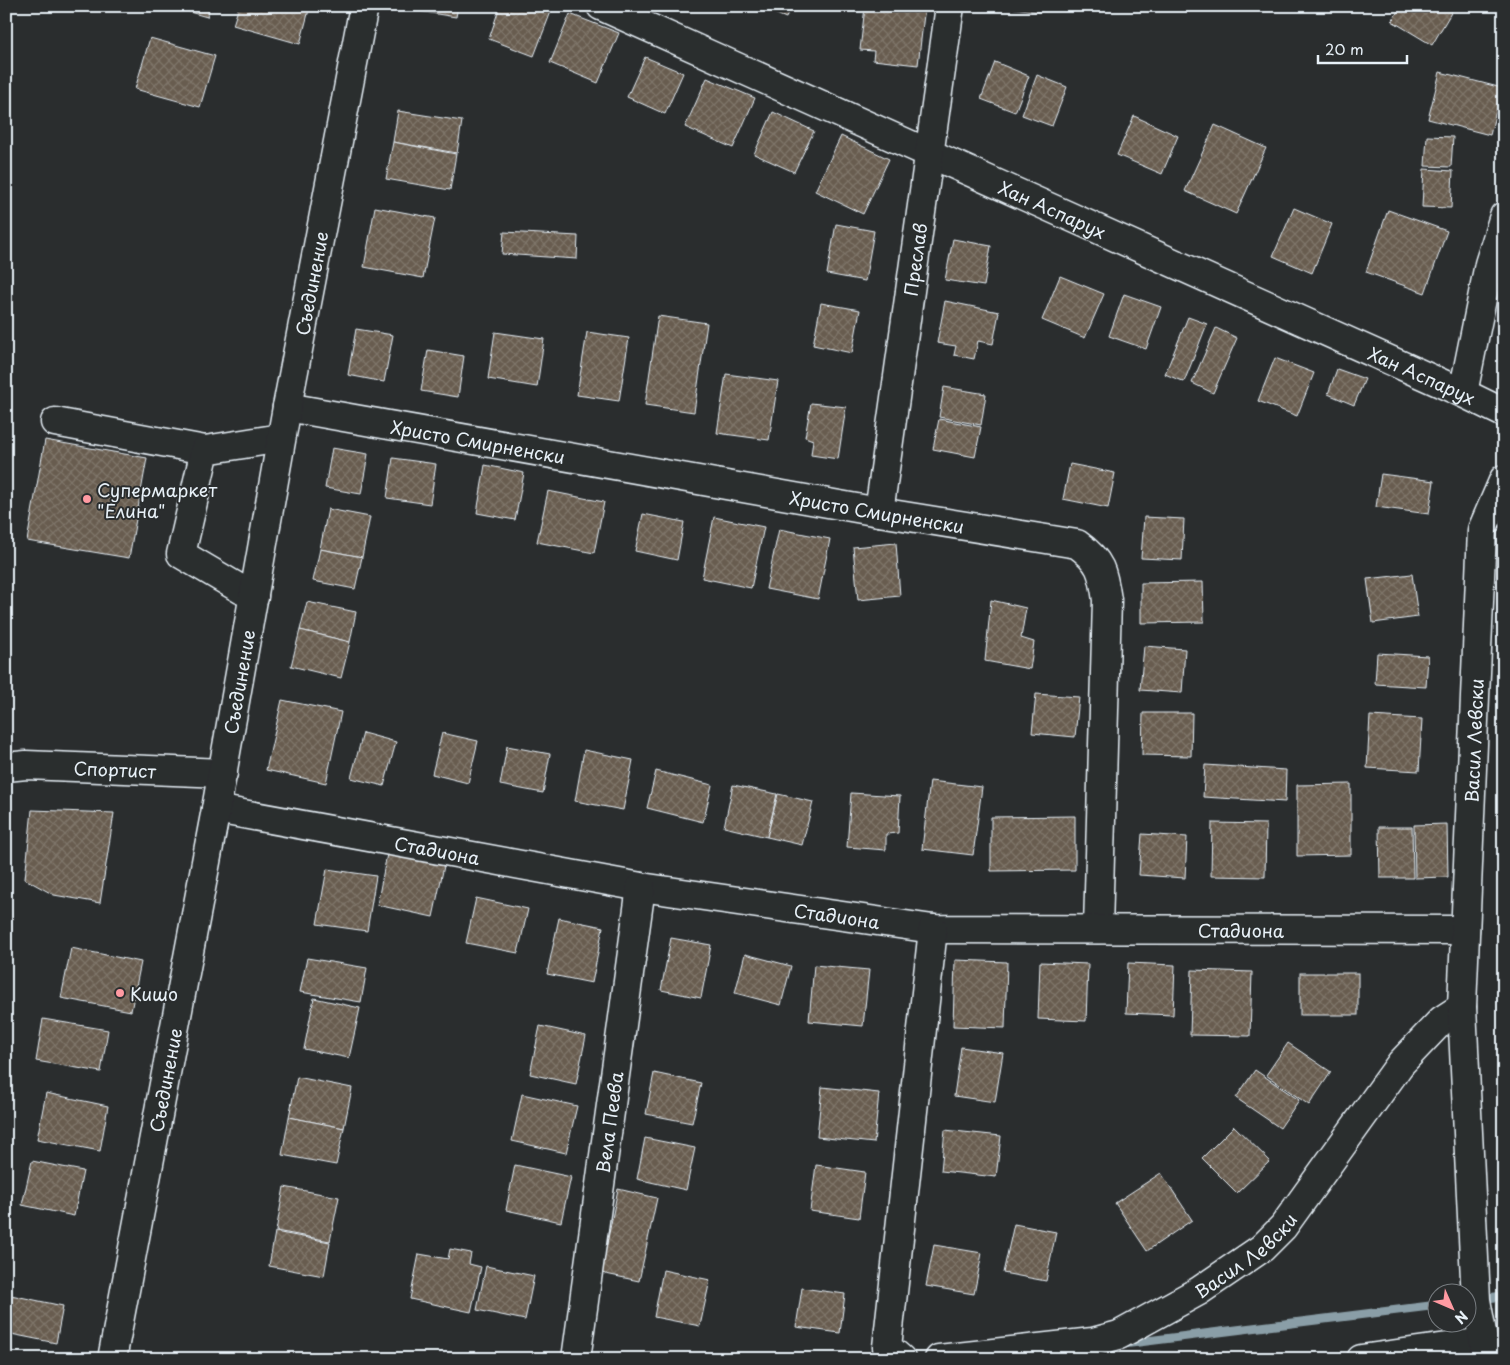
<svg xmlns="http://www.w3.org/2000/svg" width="1510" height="1365" font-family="'Playpen Sans',sans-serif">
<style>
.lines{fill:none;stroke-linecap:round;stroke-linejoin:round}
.stream{stroke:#8a9ea7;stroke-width:9}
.building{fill:url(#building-cross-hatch);stroke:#e8f1f8}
.minor-casing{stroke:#e8f1f8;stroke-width:31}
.minor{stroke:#2a2d2e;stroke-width:28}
.poi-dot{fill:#ff9aa2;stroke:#2a2d2e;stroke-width:2}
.labels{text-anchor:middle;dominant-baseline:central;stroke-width:4;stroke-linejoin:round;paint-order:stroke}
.street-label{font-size:18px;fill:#e8f1f8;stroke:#2a2d2e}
.poi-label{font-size:18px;fill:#e8f1f8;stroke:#2a2d2e;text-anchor:start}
</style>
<defs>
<pattern id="building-cross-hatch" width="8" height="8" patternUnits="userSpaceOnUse" patternTransform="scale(1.25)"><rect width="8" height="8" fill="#685c4f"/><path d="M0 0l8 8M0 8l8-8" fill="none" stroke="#7e7469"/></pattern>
</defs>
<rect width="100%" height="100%" fill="#2a2d2e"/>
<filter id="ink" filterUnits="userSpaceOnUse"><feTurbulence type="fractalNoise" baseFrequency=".02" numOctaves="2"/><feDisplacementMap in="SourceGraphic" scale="10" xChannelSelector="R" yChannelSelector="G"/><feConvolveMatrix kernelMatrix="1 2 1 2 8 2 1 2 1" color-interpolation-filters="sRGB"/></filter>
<g filter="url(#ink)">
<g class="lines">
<!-- stream -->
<g class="stream">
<polyline points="1478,1299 1504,1296"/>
<polyline points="1123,1344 1438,1305"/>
</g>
</g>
<!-- building -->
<g class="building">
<polygon points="169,6 210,6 207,17"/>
<polygon points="239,6 310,6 300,44 233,25"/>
<polygon points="418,6 458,6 456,17 418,11"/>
<polygon points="500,6 543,6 552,9 534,56 489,39"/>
<polygon points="757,6 791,6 786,18"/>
<polygon points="879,6 925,6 918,65 873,60 874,51 860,50 865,7 879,9"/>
<polygon points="1001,6 1042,6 1041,12"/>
<polygon points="1401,6 1455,6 1432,45 1392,21"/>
<polygon points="570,14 619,33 598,83 550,63"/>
<polygon points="150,38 215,56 200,107 135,89"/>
<polygon points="645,57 683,73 665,114 627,97"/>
<polygon points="995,62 1029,76 1015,112 981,99"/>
<polygon points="1440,72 1502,88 1490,135 1428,119"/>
<polygon points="1037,75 1067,87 1052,126 1022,115"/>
<polygon points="707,78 755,98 733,148 685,127"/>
<polygon points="398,111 462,121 457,153 393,142"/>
<polygon points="773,112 814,131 794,172 754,154"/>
<polygon points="1134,116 1178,136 1162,174 1117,155"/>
<polygon points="1215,125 1266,148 1236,214 1185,191"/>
<polygon points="841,136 889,159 863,214 815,191"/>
<polygon points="1427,136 1453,137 1451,167 1425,166"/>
<polygon points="393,142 456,154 450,190 386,179"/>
<polygon points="1424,169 1453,171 1451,208 1422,207"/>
<polygon points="375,207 435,218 423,278 364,267"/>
<polygon points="1294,208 1332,224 1312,273 1273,256"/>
<polygon points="1388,210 1447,231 1425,293 1366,272"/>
<polygon points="836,224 874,231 865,281 827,274"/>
<polygon points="504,232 578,236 577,259 502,254"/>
<polygon points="953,239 991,246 984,286 945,280"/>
<polygon points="1060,276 1104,294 1085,338 1042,320"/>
<polygon points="1124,294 1161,307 1146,349 1109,336"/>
<polygon points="945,301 999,312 993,344 978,341 974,359 954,355 956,346 937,343"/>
<polygon points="821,303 860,310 852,353 813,345"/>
<polygon points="658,316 707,323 694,412 645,405"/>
<polygon points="1188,317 1207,324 1184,382 1165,374"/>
<polygon points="1216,328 1237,338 1213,393 1192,383"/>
<polygon points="356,329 393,335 384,382 348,375"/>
<polygon points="495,332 544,339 537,387 488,379"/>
<polygon points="587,332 629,338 619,401 577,395"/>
<polygon points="428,350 464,356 458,397 421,391"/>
<polygon points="1275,358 1314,373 1297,416 1258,401"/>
<polygon points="1337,369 1365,379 1354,405 1328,394"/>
<polygon points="726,374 778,381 769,440 717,433"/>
<polygon points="944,387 986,394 981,425 939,417"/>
<polygon points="811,403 846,407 838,459 811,455 813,440 805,437"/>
<polygon points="939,419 981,427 975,457 933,449"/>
<polygon points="45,440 147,458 129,558 27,541"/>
<polygon points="332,448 368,454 361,494 325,488"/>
<polygon points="393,458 436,464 430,504 387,498"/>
<polygon points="1070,464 1115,473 1108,508 1063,499"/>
<polygon points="485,465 524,473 515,520 477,513"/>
<polygon points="1381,474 1434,481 1429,514 1376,507"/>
<polygon points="548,491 604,502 594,553 537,542"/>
<polygon points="328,509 370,517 362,557 320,549"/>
<polygon points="643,514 684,522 677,560 635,551"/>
<polygon points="714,517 764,527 751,588 702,578"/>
<polygon points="1144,517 1184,519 1182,560 1141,558"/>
<polygon points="779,529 830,539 818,599 766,589"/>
<polygon points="896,543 900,596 858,600 853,547"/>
<polygon points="320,549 362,557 355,589 313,581"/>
<polygon points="1412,574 1418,617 1373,623 1367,579"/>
<polygon points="1203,582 1204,622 1141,623 1141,583"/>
<polygon points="991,600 1026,608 1021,638 1034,642 1030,669 985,661"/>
<polygon points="307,602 356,612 350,642 300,630"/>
<polygon points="300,630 350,642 341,678 291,666"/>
<polygon points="1144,646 1185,649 1182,693 1140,690"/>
<polygon points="1377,653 1428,656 1426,687 1375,684"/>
<polygon points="1036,694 1079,697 1075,737 1032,733"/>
<polygon points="282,700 341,712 326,783 266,770"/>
<polygon points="1143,713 1192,713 1191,756 1142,755"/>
<polygon points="1370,716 1422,719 1419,771 1367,768"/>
<polygon points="363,733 396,742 384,786 351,778"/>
<polygon points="442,733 478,741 468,783 432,774"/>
<polygon points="507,746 550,754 543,793 500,785"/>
<polygon points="584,750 633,760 623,810 575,801"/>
<polygon points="1205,765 1286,770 1285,802 1203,797"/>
<polygon points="656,771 712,785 703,822 647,808"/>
<polygon points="930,781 982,787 973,855 922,849"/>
<polygon points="1351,784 1351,855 1297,856 1297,785"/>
<polygon points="733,785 777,794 767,837 724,827"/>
<polygon points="851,793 900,796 898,833 886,834 886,850 847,847"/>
<polygon points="778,794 813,802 802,845 767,837"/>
<polygon points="32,810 114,813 100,903 54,895 25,879"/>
<polygon points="1075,816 1075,870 991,871 991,817"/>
<polygon points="1212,823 1266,824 1265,877 1211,876"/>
<polygon points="1447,824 1448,877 1415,878 1414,825"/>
<polygon points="1379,827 1412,827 1413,878 1380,878"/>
<polygon points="1142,834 1187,837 1185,878 1139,875"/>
<polygon points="387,854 444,866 433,917 377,905"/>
<polygon points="327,869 376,876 367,931 317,924"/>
<polygon points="476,898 528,909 518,953 466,943"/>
<polygon points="559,918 603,927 592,983 547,974"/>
<polygon points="671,938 711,945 701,998 661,990"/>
<polygon points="71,948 141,962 131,1011 61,998"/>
<polygon points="745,954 791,966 781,1005 735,993"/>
<polygon points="307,958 367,968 361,1002 300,992"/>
<polygon points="955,960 1007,962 1005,1028 953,1026"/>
<polygon points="1040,962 1088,964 1086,1021 1038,1019"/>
<polygon points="1128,963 1175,965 1173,1015 1126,1013"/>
<polygon points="814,965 869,970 863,1026 809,1021"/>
<polygon points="1192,970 1252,972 1250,1036 1190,1035"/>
<rect x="1300" y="973" width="58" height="42"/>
<polygon points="314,998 360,1008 349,1058 304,1049"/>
<polygon points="43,1019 108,1030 101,1072 36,1061"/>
<polygon points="540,1026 586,1036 576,1084 530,1074"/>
<polygon points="1288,1043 1331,1072 1309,1105 1266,1075"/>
<polygon points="961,1047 1003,1053 995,1102 954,1096"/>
<polygon points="1255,1070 1299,1100 1280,1128 1236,1098"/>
<polygon points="654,1073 701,1083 692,1123 646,1114"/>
<polygon points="297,1077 352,1088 344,1128 289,1117"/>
<polygon points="822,1087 879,1093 874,1143 817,1137"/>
<polygon points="46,1093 108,1106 100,1151 37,1139"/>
<polygon points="522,1094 577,1106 566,1153 512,1141"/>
<polygon points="289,1117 344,1128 336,1165 282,1155"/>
<polygon points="1234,1126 1270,1161 1237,1193 1202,1158"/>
<polygon points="945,1130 1001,1136 996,1177 941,1171"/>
<polygon points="645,1138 695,1148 686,1190 637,1179"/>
<polygon points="32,1161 83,1171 74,1216 22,1205"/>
<polygon points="515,1165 571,1177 561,1222 506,1210"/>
<polygon points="816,1165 865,1172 859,1218 810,1211"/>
<polygon points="1161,1173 1192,1220 1147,1251 1115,1203"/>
<polygon points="284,1187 339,1197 330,1241 276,1231"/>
<polygon points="618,1189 657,1198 639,1281 601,1273"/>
<polygon points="1014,1224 1056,1232 1046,1281 1003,1273"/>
<polygon points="275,1232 330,1242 324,1276 269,1266"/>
<polygon points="934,1245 982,1253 974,1294 926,1286"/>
<polygon points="450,1249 471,1253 469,1264 481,1267 471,1312 410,1299 419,1254 448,1259"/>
<polygon points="486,1266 534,1276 525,1320 477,1310"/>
<polygon points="663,1270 710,1280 700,1326 654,1317"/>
<polygon points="802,1288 845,1294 840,1333 796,1327"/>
<polygon points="6,1294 63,1306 56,1343 6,1333"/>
</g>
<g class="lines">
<!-- minor casing -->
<g class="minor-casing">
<g id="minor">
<path id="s1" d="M 601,6 L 1463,393 L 1504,413"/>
<polyline points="1463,393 1489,264 1504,216"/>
<path id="s2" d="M 287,407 L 879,512 L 1077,544 C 1101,561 1103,572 1107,600 L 1098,929"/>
<polyline points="55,422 205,450"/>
<path id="s3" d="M 879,512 L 950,6"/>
<polyline points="254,597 181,554 205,450 281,438"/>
<path id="s4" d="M 6,767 L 26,765 L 223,773"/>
<path id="s5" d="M 216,809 L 641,887 L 933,929 L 1465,930"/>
<path id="s6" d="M 112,1359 L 216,809 L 287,407 L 364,6"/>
<path id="s7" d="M 576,1359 L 641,887"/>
<polyline points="901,1359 887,1347 933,929"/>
<path id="s8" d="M 939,1359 L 1093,1342 L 1119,1335 L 1199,1291 L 1262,1248 L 1283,1227 L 1401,1063 L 1442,1020 L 1462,1007"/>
<polyline points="1361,1359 1483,1342"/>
<path id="s9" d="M 1487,1359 L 1476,1300 L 1462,1007 L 1482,530 L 1504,479"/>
</g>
</g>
<!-- minor -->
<use href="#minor" class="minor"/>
</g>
</g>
<!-- markers -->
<g class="poi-dot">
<circle cx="87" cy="499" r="5"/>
<circle cx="120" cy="993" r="5"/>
</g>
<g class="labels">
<!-- street labels -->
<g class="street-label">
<text stroke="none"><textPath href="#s1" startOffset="495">Хан Аспарух</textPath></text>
<text stroke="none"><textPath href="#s3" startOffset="255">Преслав</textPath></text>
<text stroke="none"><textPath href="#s6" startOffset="1094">Съединение</textPath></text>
<text stroke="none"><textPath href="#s1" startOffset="900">Хан Аспарух</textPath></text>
<text stroke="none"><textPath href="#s2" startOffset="194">Христо Смирненски</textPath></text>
<text stroke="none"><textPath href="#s2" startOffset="599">Христо Смирненски</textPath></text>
<text stroke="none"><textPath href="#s6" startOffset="689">Съединение</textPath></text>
<text stroke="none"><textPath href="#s9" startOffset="620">Васил Левски</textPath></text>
<text stroke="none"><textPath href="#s4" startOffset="109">Спортист</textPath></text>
<text stroke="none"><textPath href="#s5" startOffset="225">Стадиона</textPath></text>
<text stroke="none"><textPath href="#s5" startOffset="630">Стадиона</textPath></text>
<text stroke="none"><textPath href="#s5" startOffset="1035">Стадиона</textPath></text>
<text stroke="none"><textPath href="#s6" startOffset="284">Съединение</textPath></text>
<text stroke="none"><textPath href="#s7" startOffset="239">Вела Пеева</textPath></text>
<text stroke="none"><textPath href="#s8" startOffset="332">Васил Левски</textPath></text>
</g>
<!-- poi labels -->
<g class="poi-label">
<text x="97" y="489">Супермаркет<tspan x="97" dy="21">"Елина"</tspan></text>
<text x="130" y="993">Кишо</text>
</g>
</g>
<!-- margin -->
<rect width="1510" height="1365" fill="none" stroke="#2a2d2e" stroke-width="25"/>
<rect x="12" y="12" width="1485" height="1340" fill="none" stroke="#e8f1f8" stroke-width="2" filter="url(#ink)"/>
<!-- north arrow -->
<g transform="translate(1452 1308) rotate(135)"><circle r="24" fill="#2a2d2e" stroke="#767b7f"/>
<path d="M0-4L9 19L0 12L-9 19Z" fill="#ff9aa2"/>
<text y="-8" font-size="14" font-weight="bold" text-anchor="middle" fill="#e8f1f8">N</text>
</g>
<!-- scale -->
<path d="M1318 55v8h89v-8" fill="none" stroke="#e8f1f8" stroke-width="2.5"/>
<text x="1325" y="55" font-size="15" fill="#e8f1f8" stroke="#2a2d2e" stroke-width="4" paint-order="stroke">20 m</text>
</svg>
